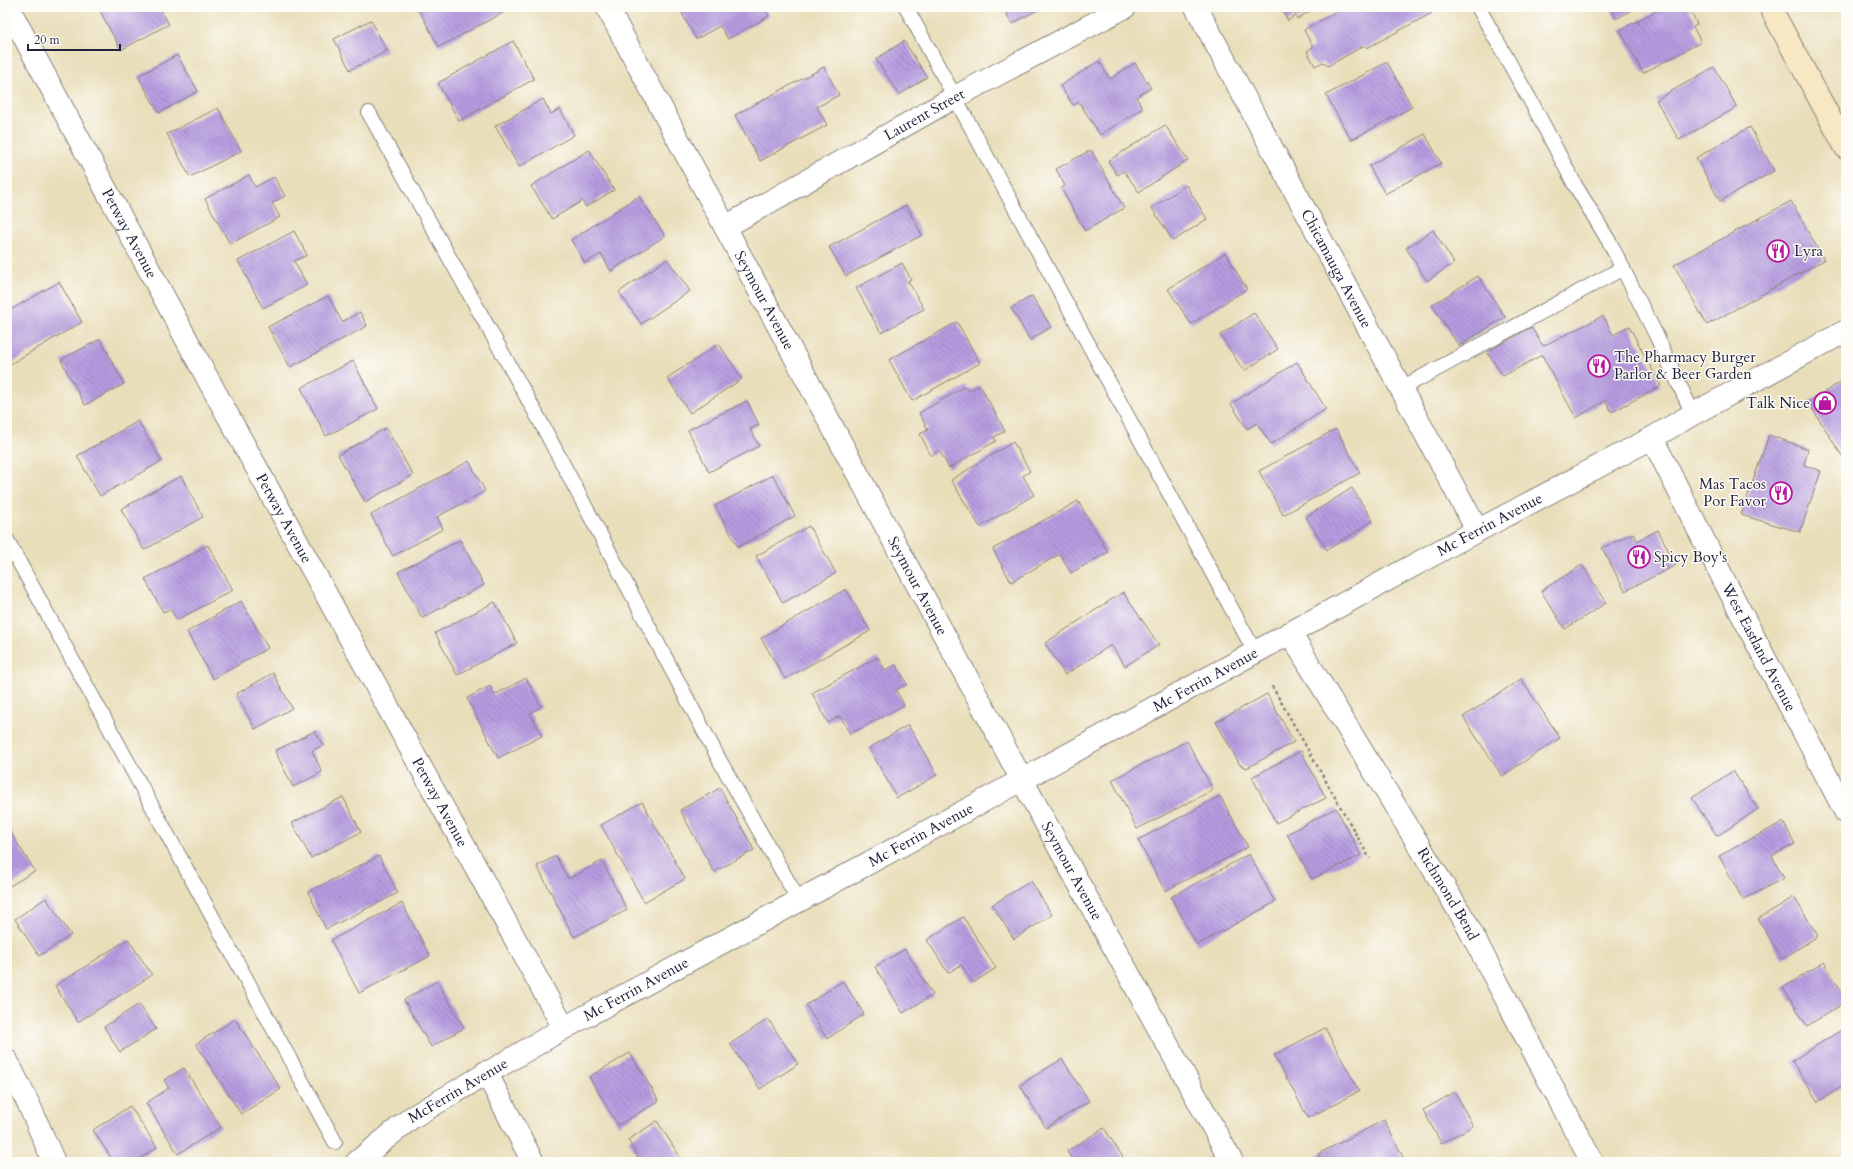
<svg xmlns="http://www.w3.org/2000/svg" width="1853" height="1169" font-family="Cardo,serif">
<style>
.building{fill:url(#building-back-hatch)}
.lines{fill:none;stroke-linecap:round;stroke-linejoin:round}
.service-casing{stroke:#86807a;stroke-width:16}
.minor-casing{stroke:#86807a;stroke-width:24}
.tertiary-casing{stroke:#86807a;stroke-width:24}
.secondary-casing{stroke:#86807a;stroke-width:24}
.path{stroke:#86807a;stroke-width:2.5;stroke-dasharray:3 3;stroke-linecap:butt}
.service{stroke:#fff;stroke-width:14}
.minor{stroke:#fff;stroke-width:22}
.tertiary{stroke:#fff;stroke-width:22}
.secondary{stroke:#f7e8c3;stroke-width:22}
.labels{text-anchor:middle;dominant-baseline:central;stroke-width:3;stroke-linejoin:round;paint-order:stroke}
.street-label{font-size:15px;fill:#22223b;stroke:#fdfcf7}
.poi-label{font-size:15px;fill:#22223b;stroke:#fdfcf7;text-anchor:start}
</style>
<defs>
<pattern id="building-back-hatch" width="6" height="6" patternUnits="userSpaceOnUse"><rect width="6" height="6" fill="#b69ce0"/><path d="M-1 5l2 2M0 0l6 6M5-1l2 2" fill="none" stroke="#947fb7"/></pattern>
</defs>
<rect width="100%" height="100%" fill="#fdfcf7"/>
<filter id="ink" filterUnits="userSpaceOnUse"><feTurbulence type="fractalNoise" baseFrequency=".025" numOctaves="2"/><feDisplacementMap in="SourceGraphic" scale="8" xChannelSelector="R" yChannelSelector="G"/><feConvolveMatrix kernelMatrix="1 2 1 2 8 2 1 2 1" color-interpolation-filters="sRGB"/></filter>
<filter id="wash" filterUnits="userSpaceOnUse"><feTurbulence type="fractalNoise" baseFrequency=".012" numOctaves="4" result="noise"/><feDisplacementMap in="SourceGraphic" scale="16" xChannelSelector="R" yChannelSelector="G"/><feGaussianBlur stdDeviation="0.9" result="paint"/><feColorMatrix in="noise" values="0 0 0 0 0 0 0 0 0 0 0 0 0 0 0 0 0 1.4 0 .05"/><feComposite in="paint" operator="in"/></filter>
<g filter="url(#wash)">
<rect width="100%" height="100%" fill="#e9deba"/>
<g id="blocks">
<!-- building -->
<g class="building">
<polygon points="106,7 159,7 169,24 121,50 100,11"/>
<polygon points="417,7 507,7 508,10 439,47"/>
<polygon points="686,7 764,7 769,16 728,39 720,26 696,39 680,10"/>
<polygon points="1003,7 1043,7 1012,24"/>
<polygon points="1280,7 1317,7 1297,19 1295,15 1288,21"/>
<polygon points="1344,7 1347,11 1353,7 1428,7 1432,13 1367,48 1365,45 1328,66 1323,62 1315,66 1307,51 1313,47 1304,30"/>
<polygon points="1610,7 1637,7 1616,19"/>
<polygon points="1664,7 1688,7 1697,24 1693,27 1701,42 1643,73 1620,30"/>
<polygon points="371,20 387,51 350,70 334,39"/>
<polygon points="513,41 534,79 459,121 438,83"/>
<polygon points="904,41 927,77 899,95 876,59"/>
<polygon points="177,55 198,91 159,113 138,76"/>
<polygon points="1099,61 1110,79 1135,63 1151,88 1136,97 1143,108 1100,135 1079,102 1073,105 1060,86"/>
<polygon points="1387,62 1412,107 1351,140 1326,95"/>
<polygon points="824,67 839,95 817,107 827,125 760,161 735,115"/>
<polygon points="1714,67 1737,107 1679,140 1656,100"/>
<polygon points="543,99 551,114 560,109 574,135 519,167 495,126"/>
<polygon points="218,108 241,151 190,177 167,134"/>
<polygon points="1165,125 1188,160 1139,192 1124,171 1117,175 1108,161"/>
<polygon points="1750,127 1774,171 1720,201 1696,158"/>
<polygon points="1425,134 1441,163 1385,194 1369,166"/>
<polygon points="589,150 614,190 586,207 582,201 552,219 531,186"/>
<polygon points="1091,150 1124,208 1085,231 1061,188 1065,186 1056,169"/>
<polygon points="249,175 255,187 274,177 285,196 272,203 280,217 230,244 205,199"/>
<polygon points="1186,185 1207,219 1173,241 1152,208"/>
<polygon points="639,196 665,236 611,271 601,254 585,263 571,240"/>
<polygon points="1791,201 1824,260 1707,325 1674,265"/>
<polygon points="906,205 922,235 846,276 829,247"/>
<polygon points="1433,230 1454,263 1427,281 1406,248"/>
<polygon points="294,231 307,255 294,261 307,285 263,308 238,261"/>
<polygon points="1225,253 1247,289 1191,324 1168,289"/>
<polygon points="667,259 690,291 641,324 619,292"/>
<polygon points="902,263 911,279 908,281 924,309 881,333 856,288"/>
<polygon points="1478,276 1505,317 1459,346 1432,305"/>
<polygon points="59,282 82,322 7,366 7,312"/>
<polygon points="328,296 342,322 360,312 367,326 290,367 268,327"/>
<polygon points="1032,296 1051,327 1030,340 1011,308"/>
<polygon points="1254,313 1278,349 1244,371 1220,335"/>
<polygon points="1603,316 1613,335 1629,326 1661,386 1612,412 1605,401 1576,418 1542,355 1503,376 1487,352 1531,327 1543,346"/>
<polygon points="957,322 980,363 912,401 889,360"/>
<polygon points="100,339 124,384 85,405 61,360"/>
<polygon points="719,344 742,379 690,413 667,378"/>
<polygon points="353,361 378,409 326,436 301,388"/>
<polygon points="1297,362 1326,409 1271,444 1257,423 1247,429 1231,404"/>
<polygon points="1844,380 1846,383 1846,462 1808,402"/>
<polygon points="980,385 1005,431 994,437 996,441 949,468 939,450 931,456 920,434 928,430 919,413 966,386 969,391"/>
<polygon points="747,401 759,425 750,429 759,446 709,472 688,430"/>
<polygon points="138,421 162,461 100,496 77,456"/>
<polygon points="386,428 413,475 365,502 338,455"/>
<polygon points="1336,429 1360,473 1283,515 1259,471"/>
<polygon points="1769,435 1808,449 1804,465 1821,471 1800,532 1741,515"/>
<polygon points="1013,442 1030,471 1023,476 1034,495 980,527 951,480"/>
<polygon points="469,461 485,491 437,517 443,529 393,556 371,515"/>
<polygon points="773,475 795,516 738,547 715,506"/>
<polygon points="181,476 203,517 144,550 121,509"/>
<polygon points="1352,488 1373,521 1327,550 1306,517"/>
<polygon points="1078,501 1108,552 1071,573 1060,554 1011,582 993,549"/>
<polygon points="809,526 836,573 783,603 756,556"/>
<polygon points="1658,530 1676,565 1625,591 1602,548 1633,533 1637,541"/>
<polygon points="460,540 484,585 422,618 398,572"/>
<polygon points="208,545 233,590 177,620 170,609 163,612 145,579"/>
<polygon points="1582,565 1606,603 1565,629 1541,591"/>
<polygon points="846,589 870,631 785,679 761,638"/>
<polygon points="1123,592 1159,645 1125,666 1111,645 1065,675 1045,643"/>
<polygon points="241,601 268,648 213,679 187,632"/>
<polygon points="495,602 517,643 457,675 435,633"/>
<polygon points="878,657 885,670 896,665 907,684 896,690 904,705 850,734 840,716 828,723 812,693"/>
<polygon points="273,673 292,708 255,729 236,694"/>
<polygon points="526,678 541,707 530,713 542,736 498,758 467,698 490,686 494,695"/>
<polygon points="1521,679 1560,738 1502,776 1463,717"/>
<polygon points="1267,694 1294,742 1247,768 1240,765 1216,722"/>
<polygon points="908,725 937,775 897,798 869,748"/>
<polygon points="315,731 323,745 312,751 322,772 293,787 275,751"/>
<polygon points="1187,741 1213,790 1137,829 1112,780"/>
<polygon points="1301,751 1326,798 1276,823 1252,777"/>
<polygon points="1733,771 1758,809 1717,836 1692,798"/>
<polygon points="720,788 754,850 714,872 680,810"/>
<polygon points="1220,796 1248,847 1165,891 1138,840"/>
<polygon points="343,797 361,832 311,858 292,823"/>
<polygon points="642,802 685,879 644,902 601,825"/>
<polygon points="1336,808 1361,855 1312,879 1287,834"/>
<polygon points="1783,822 1795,844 1772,856 1784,878 1743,900 1719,856"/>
<polygon points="7,827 35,871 8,887 7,886"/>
<polygon points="1249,854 1275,902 1197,945 1171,897"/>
<polygon points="379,856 398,893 326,929 308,892"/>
<polygon points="556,856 568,879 602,861 627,910 574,937 537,866"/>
<polygon points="1031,881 1052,915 1014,939 992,905"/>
<polygon points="1794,897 1818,936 1782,959 1758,919"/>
<polygon points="46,898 71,935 39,956 15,919"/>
<polygon points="402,903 430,956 359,993 331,940"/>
<polygon points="963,917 996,968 973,983 961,965 948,973 927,940"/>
<polygon points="128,939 152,975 78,1022 55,986"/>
<polygon points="905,949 933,995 903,1013 875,967"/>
<polygon points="1824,962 1846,999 1846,1002 1807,1026 1783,988"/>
<polygon points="437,981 464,1028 431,1047 404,1000"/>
<polygon points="843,981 864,1014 827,1039 806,1005"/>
<polygon points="139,1004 156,1029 120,1052 104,1027"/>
<polygon points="235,1019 281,1089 241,1114 196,1044"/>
<polygon points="768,1019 798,1064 760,1089 730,1044"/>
<polygon points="1846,1027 1846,1084 1818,1102 1792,1061"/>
<polygon points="1325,1028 1359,1091 1308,1118 1274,1055"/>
<polygon points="630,1053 659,1101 618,1125 589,1077"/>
<polygon points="1062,1059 1089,1101 1046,1128 1020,1085"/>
<polygon points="184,1068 221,1127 178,1154 146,1103 169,1088 164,1080"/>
<polygon points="1455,1092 1473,1126 1441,1143 1423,1110"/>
<polygon points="130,1106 157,1147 138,1160 139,1162 114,1162 93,1130"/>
<polygon points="1384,1120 1403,1157 1392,1162 1322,1162 1318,1154"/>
<polygon points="657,1121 682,1160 679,1162 641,1162 628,1140"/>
<polygon points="1104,1128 1126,1162 1073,1162 1067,1151"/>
</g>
</g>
</g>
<g filter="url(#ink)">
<use href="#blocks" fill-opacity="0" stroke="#86807a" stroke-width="1"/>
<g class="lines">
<!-- service casing -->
<g class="service-casing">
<g id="service">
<polyline points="906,7 1255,652"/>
<polyline points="1478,7 1534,107 1575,185 1610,243 1656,335 1693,414"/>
<polyline points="369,113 539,419 721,763 799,901"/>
<polyline points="1400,389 1623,268"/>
<polyline points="7,540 335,1142"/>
</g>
</g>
<!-- minor casing -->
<g class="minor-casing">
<g id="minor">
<path id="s1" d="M 8,7 L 210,383 L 564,1028"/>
<path id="s2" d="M 607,7 L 1022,780 L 1232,1162"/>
<path id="s3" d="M 1196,7 L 1477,530"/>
<path id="s4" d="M 725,227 L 955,97 L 1125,7"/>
<path id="s5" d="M 1652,438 L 1727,586 L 1846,813"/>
<path id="s6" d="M 1290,633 L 1465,921 L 1592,1162"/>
<polyline points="7,1061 29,1105 54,1162"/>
<polyline points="486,1072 533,1162"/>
</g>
</g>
<!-- tertiary casing -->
<g class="tertiary-casing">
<g id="tertiary">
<path id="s7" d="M 357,1162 L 411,1118 L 564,1028 L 1022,780 L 1458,541 L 1652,438 L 1693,414 L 1846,331"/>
</g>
</g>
<!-- secondary casing -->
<g class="secondary-casing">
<polyline id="secondary" points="1770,7 1846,148"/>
</g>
<!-- path -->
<polyline class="path" points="1272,686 1370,859"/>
<!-- service -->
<use href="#service" class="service"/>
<!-- minor -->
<use href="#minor" class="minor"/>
<!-- tertiary -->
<use href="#tertiary" class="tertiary"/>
<!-- secondary -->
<use href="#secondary" class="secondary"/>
</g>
</g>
<!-- icons -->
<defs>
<g id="restaurant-ring" transform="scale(1.15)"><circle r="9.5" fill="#fdfcf7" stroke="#b5179e" stroke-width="1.5"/><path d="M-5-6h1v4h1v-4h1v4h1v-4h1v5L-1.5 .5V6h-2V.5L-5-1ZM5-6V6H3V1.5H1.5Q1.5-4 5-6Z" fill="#b5179e"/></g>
<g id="shop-ring" transform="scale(1.15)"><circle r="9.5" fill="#fdfcf7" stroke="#b5179e" stroke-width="1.5"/><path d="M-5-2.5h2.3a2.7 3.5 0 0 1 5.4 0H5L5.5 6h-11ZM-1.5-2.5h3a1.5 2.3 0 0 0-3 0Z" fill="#b5179e"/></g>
</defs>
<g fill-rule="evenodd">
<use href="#restaurant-ring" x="1778" y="251"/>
<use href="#restaurant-ring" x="1599" y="366"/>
<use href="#shop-ring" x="1825" y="403"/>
<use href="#restaurant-ring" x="1781" y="493"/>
<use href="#restaurant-ring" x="1639" y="557"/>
</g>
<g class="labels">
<!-- street labels -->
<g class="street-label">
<text stroke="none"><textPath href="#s4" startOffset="229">Laurent Street</textPath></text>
<text stroke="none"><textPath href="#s1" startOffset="257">Petway Avenue</textPath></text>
<text stroke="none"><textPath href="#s3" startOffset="297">Chicamauga Avenue</textPath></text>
<text stroke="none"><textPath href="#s2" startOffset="333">Seymour Avenue</textPath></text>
<text stroke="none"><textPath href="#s1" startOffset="581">Petway Avenue</textPath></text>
<text stroke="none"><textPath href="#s7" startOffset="1301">Mc Ferrin Avenue</textPath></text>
<text stroke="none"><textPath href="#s2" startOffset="657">Seymour Avenue</textPath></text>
<text stroke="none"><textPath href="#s5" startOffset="235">West Eastland Avenue</textPath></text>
<text stroke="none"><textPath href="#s7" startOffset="977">Mc Ferrin Avenue</textPath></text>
<text stroke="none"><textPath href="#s1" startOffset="905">Petway Avenue</textPath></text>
<text stroke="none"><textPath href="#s7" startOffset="653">Mc Ferrin Avenue</textPath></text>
<text stroke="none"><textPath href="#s2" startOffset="981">Seymour Avenue</textPath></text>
<text stroke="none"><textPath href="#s6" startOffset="305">Richmond Bend</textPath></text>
<text stroke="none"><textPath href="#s7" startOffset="329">Mc Ferrin Avenue</textPath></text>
<text stroke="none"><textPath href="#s7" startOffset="124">McFerrin Avenue</textPath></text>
</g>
<!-- poi labels -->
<g class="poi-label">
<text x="1794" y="251">Lyra</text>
<text x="1614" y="357">The Pharmacy Burger<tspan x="1614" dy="17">Parlor &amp; Beer Garden</tspan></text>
<text x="1810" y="403" text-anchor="end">Talk Nice</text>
<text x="1766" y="484" text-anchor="end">Mas Tacos<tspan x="1766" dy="17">Por Favor</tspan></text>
<text x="1654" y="557">Spicy Boy's</text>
</g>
</g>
<!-- margin -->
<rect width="1853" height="1169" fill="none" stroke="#fdfcf7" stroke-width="24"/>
<!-- scale -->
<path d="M28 44v6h92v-6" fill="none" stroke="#22223b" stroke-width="2"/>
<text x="34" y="44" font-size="12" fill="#22223b" stroke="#fdfcf7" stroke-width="3" paint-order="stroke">20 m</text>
</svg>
